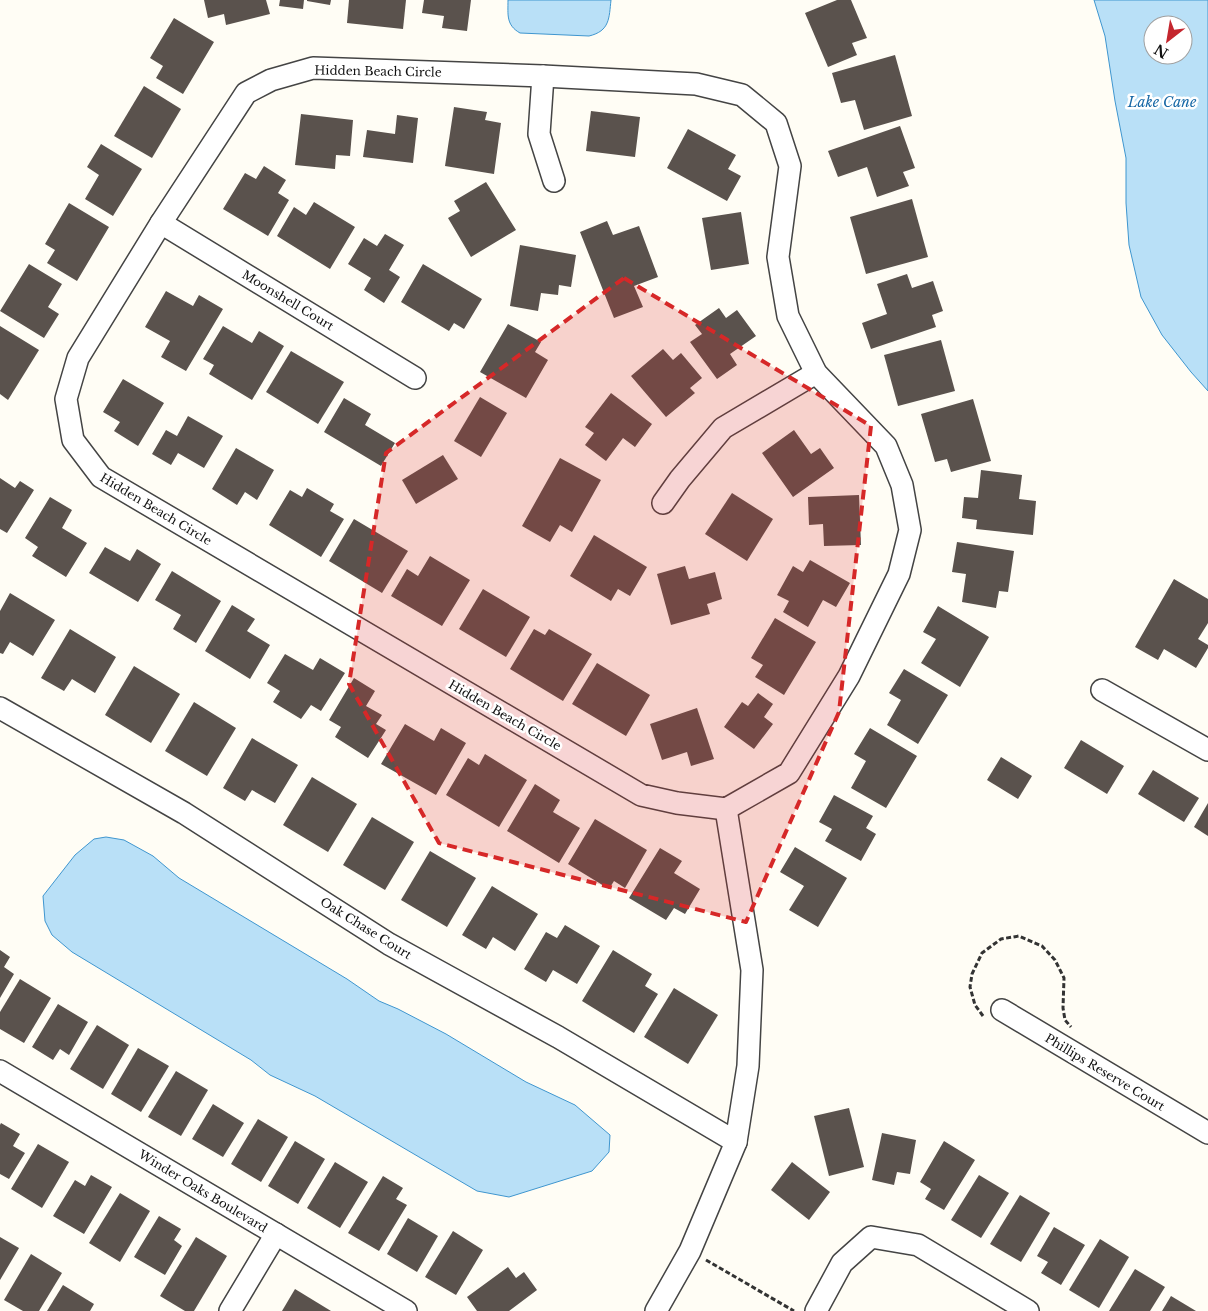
<svg xmlns="http://www.w3.org/2000/svg" width="1208" height="1311" font-family="'Libre Baskerville',serif">
<style>
.water{fill:#b9e0f7;stroke:#3f96cf;fill-rule:evenodd}
.building{fill:#5a524d}
.lines{fill:none;stroke-linecap:round;stroke-linejoin:round}
.minor-casing{stroke:#444;stroke-width:24}
.path{stroke:#333;stroke-width:3;stroke-dasharray:5 2.5;stroke-linecap:butt}
.minor{stroke:#fff;stroke-width:21}
.marked{fill:#d62828;fill-opacity:0.2;stroke:#d62828;stroke-width:4;stroke-dasharray:10 6;stroke-linejoin:round}
.labels{text-anchor:middle;dominant-baseline:central;stroke-width:5;stroke-linejoin:round;paint-order:stroke}
.street-label{font-size:12px;fill:#111;stroke:#fff}
.water-label{font-size:14px;font-style:italic;fill:#1768a6;stroke:#fff}
</style>
<rect width="100%" height="100%" fill="#fffdf5"/>
<!-- water -->
<g class="water">
<path d="M 508,0 L 611,0 C 609,18 610,31 589,36 L 520,33 C 506,25 508,15 508,0 Z"/>
<path d="M 1094,0 L 1208,0 L 1208,391 L 1191,372 L 1162,335 L 1141,297 L 1129,245 L 1126,203 L 1126,158 L 1115,101 L 1105,36 ZM 1153,25 L 1183,25 L 1183,55 L 1153,55 Z"/>
<polygon points="106,837 124,840 153,856 179,878 347,979 379,1001 398,1009 446,1034 526,1082 575,1105 610,1135 609,1152 592,1171 509,1197 477,1191 315,1096 270,1075 251,1060 72,952 52,935 45,921 43,896 75,855 94,839"/>
</g>
<!-- building -->
<g class="building">
<polygon points="204,0 266,0 270,14 226,25 224,14 208,18"/>
<polygon points="280,0 304,0 303,9 279,6"/>
<polygon points="307,0 331,0 330,5 307,1"/>
<polygon points="349,0 406,0 403,29 347,23"/>
<polygon points="424,0 471,0 467,31 442,28 444,16 422,13"/>
<polygon points="837,0 851,0 867,38 852,43 857,55 828,67 805,13"/>
<polygon points="174,18 214,42 183,94 156,78 163,66 150,58"/>
<polygon points="895,55 912,116 864,130 855,100 841,103 832,73"/>
<polygon points="144,86 181,109 152,158 114,136"/>
<polygon points="454,107 487,112 485,120 501,123 494,174 445,166"/>
<polygon points="591,111 640,117 635,157 586,151"/>
<polygon points="301,114 353,120 350,156 336,155 335,169 295,165"/>
<polygon points="397,115 418,118 413,163 363,157 367,130 395,134"/>
<polygon points="900,126 915,168 903,172 909,186 877,197 867,167 838,177 828,151"/>
<polygon points="688,129 736,155 728,169 741,176 727,201 667,168"/>
<polygon points="101,144 142,169 113,216 85,199 99,175 87,167"/>
<polygon points="264,166 286,180 278,193 289,200 268,236 223,209 245,173 256,179"/>
<polygon points="486,182 516,230 471,257 448,218 460,211 454,201"/>
<polygon points="912,199 928,257 866,274 850,217"/>
<polygon points="314,202 355,227 330,269 277,236 294,207 306,215"/>
<polygon points="69,203 109,227 77,281 47,263 55,250 45,244"/>
<polygon points="741,212 749,264 711,270 702,218"/>
<polygon points="607,221 613,235 639,226 658,277 634,286 643,307 614,318 580,232"/>
<polygon points="385,234 404,245 389,270 400,277 384,303 364,290 371,278 348,264 364,238 377,246"/>
<polygon points="520,245 576,255 571,287 559,285 558,295 541,293 538,311 510,306"/>
<polygon points="29,264 62,284 48,307 59,314 44,338 0,311"/>
<polygon points="423,264 482,299 464,329 454,323 449,331 401,302"/>
<polygon points="907,274 912,288 933,281 943,311 932,315 936,327 871,349 862,323 887,314 877,284"/>
<polygon points="166,291 193,306 199,295 223,309 186,371 161,357 170,341 145,327"/>
<polygon points="719,308 726,318 737,310 756,336 730,354 737,365 717,379 690,342 702,334 695,325"/>
<polygon points="508,324 541,342 535,352 548,360 526,398 480,372"/>
<polygon points="0,326 39,350 8,400 0,394"/>
<polygon points="223,326 252,343 259,331 284,346 252,400 209,374 214,365 203,359"/>
<polygon points="941,340 955,391 898,406 884,355"/>
<polygon points="663,349 673,360 681,353 702,378 690,388 695,393 666,417 631,376"/>
<polygon points="291,351 344,382 318,424 266,392"/>
<polygon points="123,379 164,403 138,446 114,431 120,422 103,412"/>
<polygon points="611,393 652,424 635,447 623,438 606,461 585,445 594,433 585,427"/>
<polygon points="480,397 507,413 481,457 454,441"/>
<polygon points="344,398 371,414 365,425 395,443 381,466 324,432"/>
<polygon points="973,399 991,461 951,472 947,459 935,462 921,414"/>
<polygon points="188,416 223,436 204,468 178,453 171,465 152,454 166,430 177,436"/>
<polygon points="794,430 811,454 820,448 834,468 793,497 762,453"/>
<polygon points="236,448 274,470 257,500 245,492 237,505 212,489"/>
<polygon points="443,455 458,479 416,504 402,480"/>
<polygon points="560,458 601,480 572,532 560,525 550,542 522,526"/>
<polygon points="981,470 1022,475 1019,499 1036,501 1033,535 976,529 977,520 962,518 964,497 978,498"/>
<polygon points="0,478 15,488 20,481 34,490 7,533 0,529"/>
<polygon points="307,488 334,504 330,511 344,519 321,557 269,525 290,490 302,497"/>
<polygon points="732,493 773,519 747,561 705,534"/>
<polygon points="859,495 861,545 824,546 823,524 809,525 808,497"/>
<polygon points="50,497 72,510 62,528 87,543 66,577 32,556 38,547 25,538"/>
<polygon points="354,519 408,551 382,593 329,561"/>
<polygon points="594,535 647,567 630,596 618,589 611,601 570,576"/>
<polygon points="957,542 1014,551 1008,592 999,591 996,608 962,602 966,574 952,572"/>
<polygon points="105,547 130,561 137,549 161,564 138,602 89,573"/>
<polygon points="430,556 470,580 442,626 391,596 407,569 418,576"/>
<polygon points="810,560 850,583 836,607 823,600 808,627 783,612 789,601 777,595 793,566 803,572"/>
<polygon points="685,566 689,579 715,572 722,599 707,604 710,614 671,625 657,574"/>
<polygon points="172,571 221,601 196,643 173,629 181,615 155,600"/>
<polygon points="1174,579 1208,599 1208,623 1198,639 1208,645 1208,648 1196,668 1164,649 1158,660 1135,647"/>
<polygon points="483,589 530,617 506,657 459,629"/>
<polygon points="10,593 55,620 33,656 10,642 3,654 0,653 0,611"/>
<polygon points="232,605 255,619 247,631 270,645 250,679 205,651"/>
<polygon points="938,606 989,637 960,687 921,663 936,639 923,632"/>
<polygon points="775,618 816,642 784,695 755,677 763,665 751,658"/>
<polygon points="70,629 116,657 95,693 72,679 64,691 41,678"/>
<polygon points="534,629 545,635 549,629 592,654 563,701 510,669"/>
<polygon points="285,654 313,670 320,658 345,673 321,711 311,705 301,719 273,702 280,691 267,683"/>
<polygon points="597,663 650,695 626,736 572,704"/>
<polygon points="134,666 180,694 151,743 105,715"/>
<polygon points="904,669 948,695 918,744 887,725 901,700 889,693"/>
<polygon points="354,678 375,691 366,706 382,715 376,724 386,730 368,758 335,737 341,727 329,720"/>
<polygon points="758,693 773,704 764,717 773,724 754,749 724,727 742,702 748,706"/>
<polygon points="194,702 236,728 207,776 165,751"/>
<polygon points="697,708 714,759 691,766 687,752 662,760 650,724"/>
<polygon points="405,724 434,741 441,728 466,743 436,795 381,764"/>
<polygon points="870,728 917,756 886,808 851,788 866,761 854,754"/>
<polygon points="252,738 298,765 275,803 252,790 245,801 223,788"/>
<polygon points="1081,740 1124,766 1107,794 1064,768"/>
<polygon points="485,754 527,780 499,827 446,795 468,758 479,765"/>
<polygon points="1001,757 1032,776 1018,799 987,780"/>
<polygon points="1153,770 1199,798 1184,822 1138,794"/>
<polygon points="312,777 357,804 328,852 283,825"/>
<polygon points="535,784 560,800 553,812 580,828 559,863 507,831"/>
<polygon points="834,795 873,816 866,828 876,834 861,861 825,841 832,829 819,822"/>
<polygon points="1208,803 1208,836 1194,827"/>
<polygon points="372,817 414,842 385,890 343,865"/>
<polygon points="595,819 647,850 625,888 614,881 609,889 568,864"/>
<polygon points="795,847 847,878 818,927 789,910 804,886 780,872"/>
<polygon points="660,848 682,861 674,873 700,889 685,914 674,908 666,920 629,898"/>
<polygon points="430,851 476,878 447,927 401,900"/>
<polygon points="492,886 538,914 515,951 493,937 486,949 462,935"/>
<polygon points="565,925 600,946 577,984 553,970 546,982 524,969 546,932 557,938"/>
<polygon points="0,950 10,957 4,967 14,974 0,998"/>
<polygon points="613,950 652,974 645,986 658,994 634,1033 582,1001"/>
<polygon points="20,979 51,998 24,1043 0,1029 0,1012"/>
<polygon points="674,988 718,1015 688,1064 644,1037"/>
<polygon points="58,1004 88,1022 69,1055 60,1049 53,1060 32,1047"/>
<polygon points="97,1025 129,1045 103,1089 70,1069"/>
<polygon points="138,1048 169,1066 141,1112 111,1094"/>
<polygon points="176,1071 208,1090 181,1136 148,1117"/>
<polygon points="213,1104 244,1123 223,1157 192,1139"/>
<polygon points="849,1108 864,1167 829,1176 814,1116"/>
<polygon points="258,1119 288,1137 261,1182 231,1164"/>
<polygon points="1,1123 20,1134 13,1146 25,1153 9,1179 0,1174 0,1125"/>
<polygon points="882,1133 916,1140 910,1174 897,1172 894,1185 872,1180"/>
<polygon points="295,1141 325,1159 298,1204 268,1186"/>
<polygon points="944,1141 975,1160 944,1210 925,1199 931,1189 920,1182"/>
<polygon points="38,1144 69,1162 42,1208 11,1189"/>
<polygon points="335,1162 368,1182 340,1228 307,1208"/>
<polygon points="792,1162 830,1192 809,1220 771,1190"/>
<polygon points="91,1175 112,1187 84,1234 53,1216 75,1180 85,1186"/>
<polygon points="979,1175 1009,1193 981,1238 951,1220"/>
<polygon points="383,1176 403,1188 396,1199 407,1205 379,1251 348,1233"/>
<polygon points="120,1193 150,1211 120,1262 89,1243"/>
<polygon points="1020,1195 1050,1213 1021,1262 990,1244"/>
<polygon points="159,1216 181,1229 174,1240 182,1246 165,1275 134,1257"/>
<polygon points="408,1218 438,1236 417,1272 387,1254"/>
<polygon points="1054,1227 1085,1245 1061,1285 1041,1273 1048,1262 1037,1256"/>
<polygon points="453,1231 483,1250 456,1295 425,1277"/>
<polygon points="0,1237 19,1248 0,1280"/>
<polygon points="196,1237 227,1256 194,1311 185,1311 160,1296"/>
<polygon points="1100,1239 1129,1257 1099,1308 1069,1290"/>
<polygon points="31,1254 62,1273 39,1311 23,1311 4,1300"/>
<polygon points="508,1267 516,1278 524,1272 537,1290 509,1311 477,1311 467,1297"/>
<polygon points="1135,1269 1165,1287 1150,1311 1109,1311"/>
<polygon points="63,1285 94,1304 90,1311 47,1311"/>
<polygon points="295,1289 331,1311 282,1311"/>
<polygon points="1171,1296 1196,1311 1162,1311"/>
</g>
<g class="lines">
<!-- minor casing -->
<g class="minor-casing">
<g id="minor">
<polygon points="313,68 543,76 696,84 742,95 776,123 790,166 778,257 788,316 816,373 886,446 902,485 910,530 899,574 849,676 789,773 726,809 677,803 641,795 101,477 73,440 66,399 78,358 161,223 246,93 271,80"/>
<polyline points="543,76 539,134 554,181"/>
<polyline points="161,223 415,378"/>
<polyline points="663,503 680,479 723,428 816,373"/>
<polyline points="1102,690 1208,750"/>
<polyline points="0,708 184,813 389,944 558,1037 736,1142"/>
<polyline points="1002,1010 1208,1133"/>
<polyline points="0,1071 406,1311"/>
<polyline points="230,1311 276,1234"/>
<polyline points="656,1311 690,1251 736,1142 748,1066 752,970 726,809"/>
<polyline points="816,1311 842,1263 871,1237 918,1245 1028,1311"/>
</g>
</g>
<!-- path -->
<g class="path">
<polyline points="983,1016 975,1005 970,987 972,974 982,953 1001,939 1019,936 1042,946 1055,960 1064,978 1063,1008 1065,1020 1071,1027"/>
<polyline points="706,1260 794,1311"/>
</g>
<!-- minor -->
<use href="#minor" class="minor"/>
</g>
<!-- marked area -->
<path class="marked" d="M 624,278 L 871,426 L 839,712 L 746,922 L 439,843 L 349,684 L 386,453 Z"/>
<g class="labels">
<!-- street labels -->
<g class="street-label">
<text transform="translate(378 71) rotate(1)">Hidden Beach Circle</text>
<text transform="translate(288 300) rotate(31)">Moonshell Court</text>
<text transform="translate(156 509) rotate(31)">Hidden Beach Circle</text>
<text transform="translate(505 715) rotate(30)">Hidden Beach Circle</text>
<text transform="translate(366 928) rotate(32)">Oak Chase Court</text>
<text transform="translate(1105 1072) rotate(31)">Phillips Reserve Court</text>
<text transform="translate(203 1191) rotate(31)">Winder Oaks Boulevard</text>
</g>
<!-- water labels -->
<g class="water-label">
<text x="1162" y="102">Lake Cane</text>
</g>
</g>
<!-- north arrow -->
<g transform="translate(1168 40) rotate(211)"><circle r="24" fill="#ffffff" stroke="#a0a0a0"/>
<path d="M0-4L9 19L0 12L-9 19Z" fill="#c4262e"/>
<text y="-8" font-size="14" font-weight="bold" text-anchor="middle" fill="#111111">N</text>
</g>
</svg>
